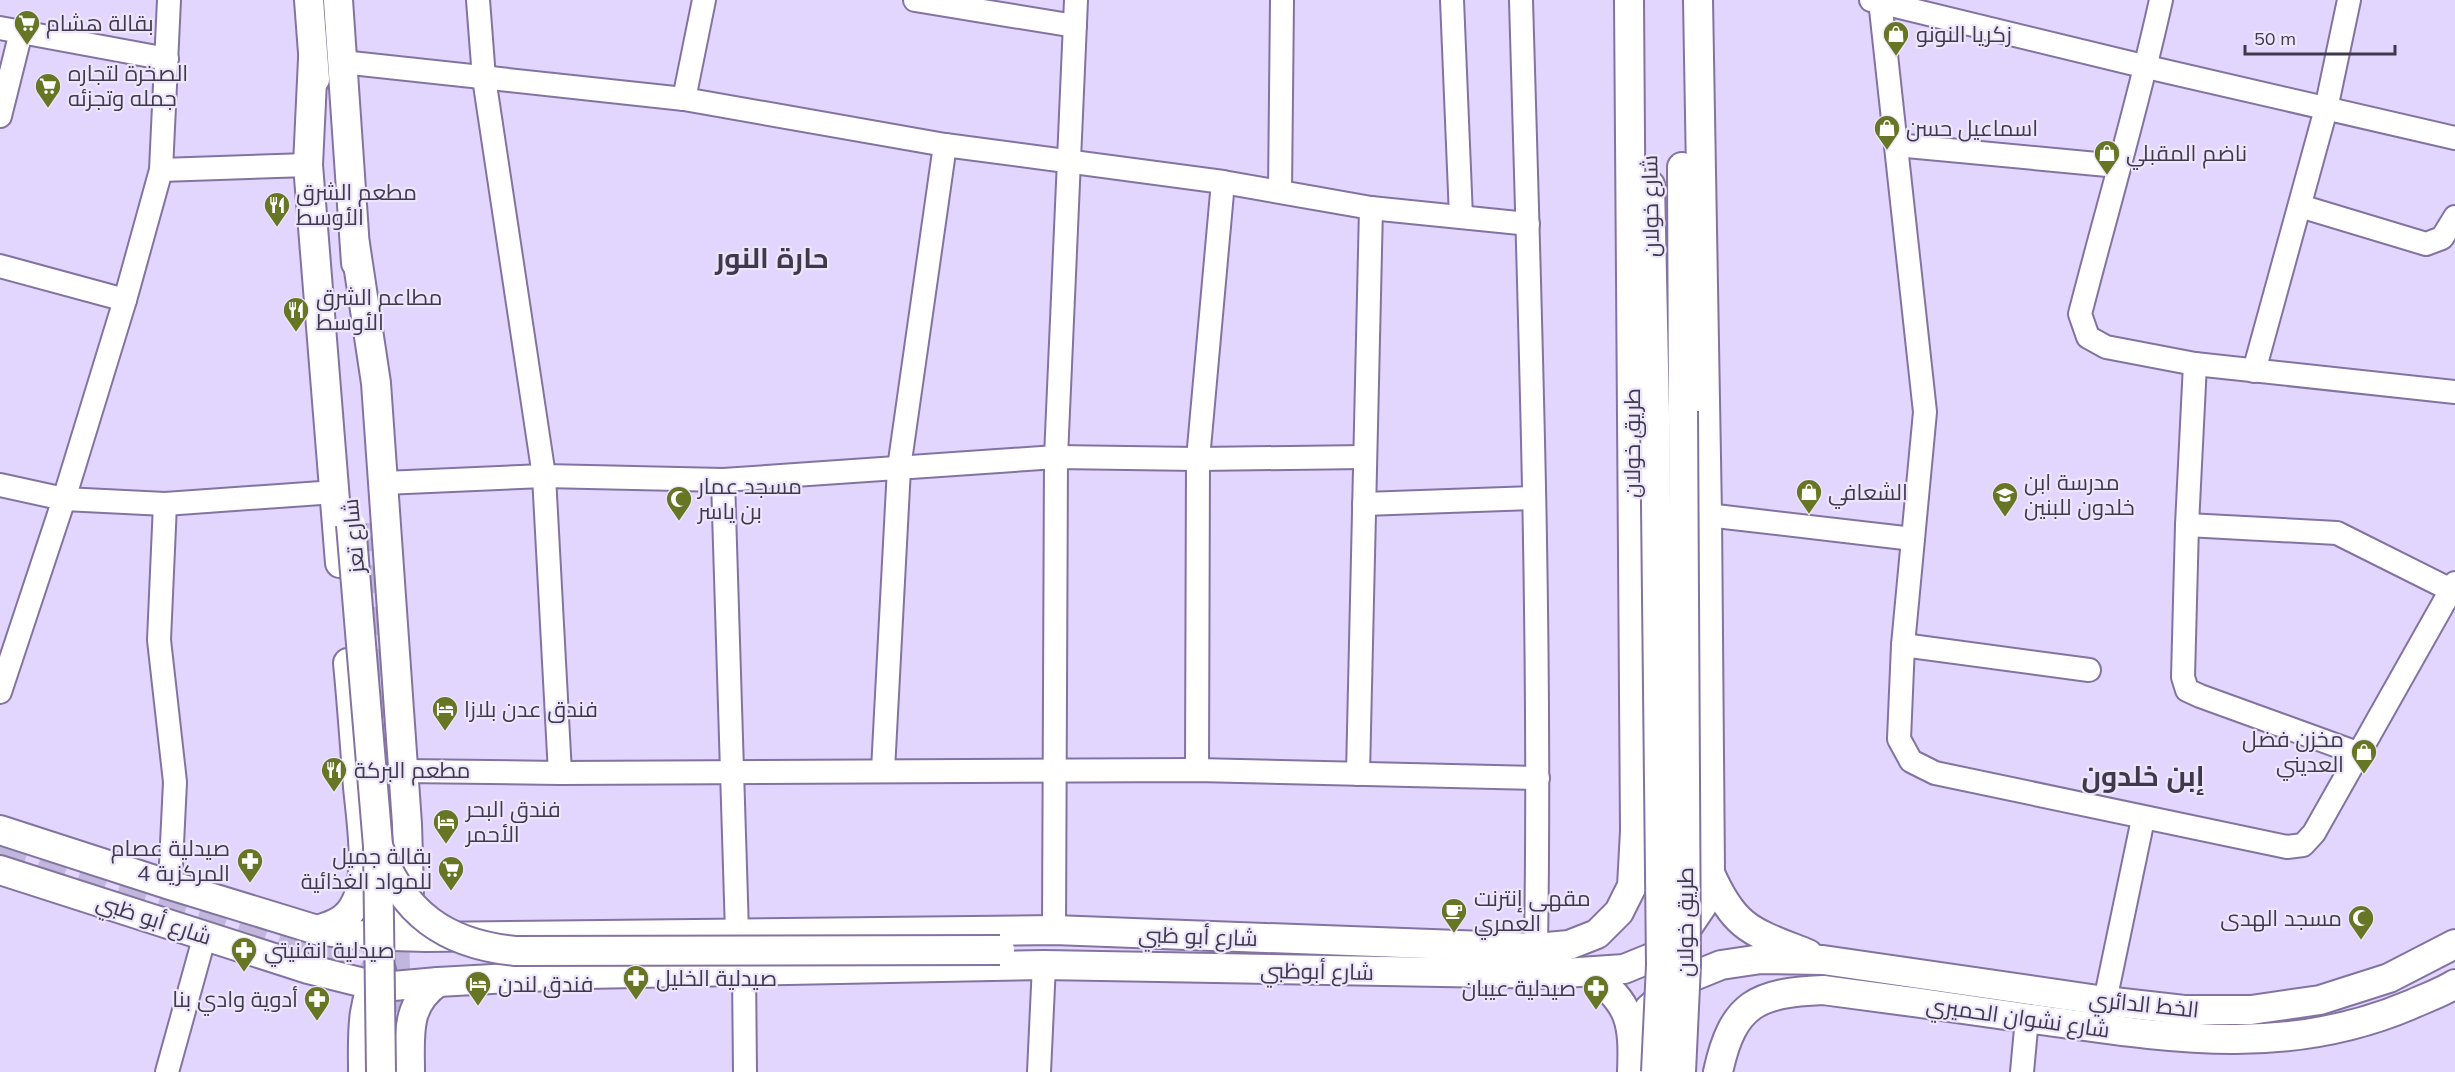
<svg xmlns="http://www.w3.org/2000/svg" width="2455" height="1072" font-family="Mulish,Cairo,sans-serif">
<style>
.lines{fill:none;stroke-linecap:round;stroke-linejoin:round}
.major-tunnel{stroke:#c1b6db;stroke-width:28;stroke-dasharray:28 14;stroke-linecap:butt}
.minor-casing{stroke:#8373a1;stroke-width:26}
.major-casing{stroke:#8373a1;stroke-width:32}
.minor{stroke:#fff;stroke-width:22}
.major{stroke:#fff;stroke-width:28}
.major-bridge-casing{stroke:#8373a1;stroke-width:32;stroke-linecap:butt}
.major-bridge{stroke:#fff;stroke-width:28}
.labels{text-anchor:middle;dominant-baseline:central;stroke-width:4.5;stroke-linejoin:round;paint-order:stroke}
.poi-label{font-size:22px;fill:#3f394d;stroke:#ede6fb;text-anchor:start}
.street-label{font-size:22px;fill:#3f394d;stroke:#ede6fb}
.district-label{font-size:28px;font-weight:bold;fill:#3f394d;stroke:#ede6fb}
</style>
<rect width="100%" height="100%" fill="#e2d5fe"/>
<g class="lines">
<!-- major-tunnel -->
<g class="major-tunnel">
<polyline points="371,523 393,843 398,1055"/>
<polyline points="0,847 343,964 366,978"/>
</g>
<!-- minor casing -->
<g class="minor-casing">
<g id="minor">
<polyline points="478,0 484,78 544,476 560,773"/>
<polyline points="915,0 1075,26"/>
<polyline points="1452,0 1461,217"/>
<path d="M 1521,0 C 1530,316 1541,632 1536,948"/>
<polyline points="1871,0 2147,67 2455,138"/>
<polyline points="1880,0 1925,412 1903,645 1899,739 1911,761 1935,773 2287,847 2303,845 2314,833 2455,583"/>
<path d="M 2161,0 C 2138,105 2107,209 2080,314 L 2088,337 L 2106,347 L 2195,364 L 2455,392"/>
<polyline points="0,28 167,59"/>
<polyline points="342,62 684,99 945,145 1223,182 1371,208 1528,224"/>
<polyline points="684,99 704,0"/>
<polyline points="0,116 21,32"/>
<polyline points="1896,145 2118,166"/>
<polyline points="161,170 308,165"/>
<polyline points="1280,191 1282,0"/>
<polyline points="2300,206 2426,244 2442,238 2455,217"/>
<polyline points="0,266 125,300"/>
<polyline points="2195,364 2187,525 2183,677 2187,690 2200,696 2360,754"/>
<polyline points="2254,371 2326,109 2349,0"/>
<polyline points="723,480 737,932"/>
<polyline points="384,483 544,476 723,480 1056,457 1198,459 1365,457"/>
<polyline points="0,485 64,499 165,504 335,492"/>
<polyline points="165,504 159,640 175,782 170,885"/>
<polyline points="1364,504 1533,498"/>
<polyline points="1707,515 1913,539"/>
<polyline points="2187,525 2337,533 2455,592"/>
<polyline points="1903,645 2089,670"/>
<polyline points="0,692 64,499 125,300 161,170 169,0"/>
<polyline points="883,770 899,468 945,145"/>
<polyline points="1197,770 1198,459 1223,182"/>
<polyline points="404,771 560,773 1197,770 1538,778"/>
<polyline points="1358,774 1371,208"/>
<polyline points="1054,930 1056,457 1076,0"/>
<polyline points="744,971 745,1072"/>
<polyline points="2105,1001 2143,819"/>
<polyline points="167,1072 205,935"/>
<polyline points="1039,1072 1044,965"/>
<polyline points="2022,1072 2027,1018"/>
</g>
</g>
<!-- major casing -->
<g class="major-casing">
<g id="major">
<polyline points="309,0 315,79"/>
<polyline points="338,0 356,263"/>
<polyline points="313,59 308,165 340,563"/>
<polyline points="1682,167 1683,411"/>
<polyline points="1650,185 1655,413"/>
<polyline points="355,244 376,383 407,824 409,891 406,916"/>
<polyline points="0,830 170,885 317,930 359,935 426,937 1054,930 1536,948 1569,945 1597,934 1619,912 1632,886 1635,831 1629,0"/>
<polyline points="0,870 308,969 372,985 393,986 438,982 585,974 1044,965 1550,974 1624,969 1656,956 1683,934 1702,906 1710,873 1707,515 1698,0"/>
<path d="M 1710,873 C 1735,930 1753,932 1808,954"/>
<path d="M 317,930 C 334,925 348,920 356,902 C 370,873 361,819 358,787 C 355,746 352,704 348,663"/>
<path d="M 1590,973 C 1631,1003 1634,1023 1632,1072"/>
<polyline points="1633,1042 1649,1009 1679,982 1721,965 1761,959 1823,960 2105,1001 2184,1010 2251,1010 2320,1000 2389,978 2455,944"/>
<path d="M 363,1072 C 363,1036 360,1001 381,970"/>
<path d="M 410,1072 C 410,1035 405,1005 438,982"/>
<path d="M 1718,1072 C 1733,1003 1757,993 1823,990 C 1891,999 1958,1008 2026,1018 C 2159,1036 2281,1060 2410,1005 C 2425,998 2441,993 2455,984"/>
</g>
</g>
<!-- minor -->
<use href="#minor" class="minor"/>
<!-- major -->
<use href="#major" class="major"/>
<!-- major-bridge casing -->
<g class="major-bridge-casing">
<g id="major-bridge">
<polyline points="1655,413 1661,965 1656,1072"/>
<polyline points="351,525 378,846 381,1072"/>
<path d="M 378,846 C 402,913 445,944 515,951 L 1000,950"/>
<polyline points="1681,1072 1686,965 1683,411"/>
</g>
</g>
<!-- major-bridge -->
<use href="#major-bridge" class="major-bridge"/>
</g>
<!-- icons -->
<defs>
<g id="supermarket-pin" transform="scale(1.35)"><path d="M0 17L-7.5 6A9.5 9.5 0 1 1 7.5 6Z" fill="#667624" stroke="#ede6fb"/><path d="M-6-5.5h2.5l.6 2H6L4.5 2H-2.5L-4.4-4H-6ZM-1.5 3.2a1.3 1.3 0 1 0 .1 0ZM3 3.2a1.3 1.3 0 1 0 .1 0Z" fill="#fff"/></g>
<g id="shop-pin" transform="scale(1.35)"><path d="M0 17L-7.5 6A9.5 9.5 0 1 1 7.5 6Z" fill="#667624" stroke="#ede6fb"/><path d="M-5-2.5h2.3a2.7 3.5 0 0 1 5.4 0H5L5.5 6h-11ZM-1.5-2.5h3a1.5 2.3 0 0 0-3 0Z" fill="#fff"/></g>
<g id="restaurant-pin" transform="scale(1.35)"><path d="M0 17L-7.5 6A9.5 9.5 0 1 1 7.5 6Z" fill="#667624" stroke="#ede6fb"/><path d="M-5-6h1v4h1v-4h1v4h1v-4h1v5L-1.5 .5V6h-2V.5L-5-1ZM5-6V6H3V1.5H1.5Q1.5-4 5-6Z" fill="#fff"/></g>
<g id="school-pin" transform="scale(1.35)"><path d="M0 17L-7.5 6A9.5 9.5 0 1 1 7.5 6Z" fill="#667624" stroke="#ede6fb"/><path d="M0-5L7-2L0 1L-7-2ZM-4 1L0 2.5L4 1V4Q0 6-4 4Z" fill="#fff"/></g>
<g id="mosque-pin" transform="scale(1.35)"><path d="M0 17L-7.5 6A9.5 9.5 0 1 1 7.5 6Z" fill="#667624" stroke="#ede6fb"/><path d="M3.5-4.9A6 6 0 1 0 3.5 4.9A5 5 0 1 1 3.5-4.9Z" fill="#fff"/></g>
<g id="hotel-pin" transform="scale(1.35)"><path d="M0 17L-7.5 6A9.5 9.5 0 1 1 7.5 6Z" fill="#667624" stroke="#ede6fb"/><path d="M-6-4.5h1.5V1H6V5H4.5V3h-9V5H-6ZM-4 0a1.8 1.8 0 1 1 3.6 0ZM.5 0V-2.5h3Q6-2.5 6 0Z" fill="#fff"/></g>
<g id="pharmacy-pin" transform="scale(1.35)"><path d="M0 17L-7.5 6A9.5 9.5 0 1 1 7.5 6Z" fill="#667624" stroke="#ede6fb"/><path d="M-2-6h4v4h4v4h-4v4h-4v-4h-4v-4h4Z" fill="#fff"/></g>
<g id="cafe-pin" transform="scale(1.35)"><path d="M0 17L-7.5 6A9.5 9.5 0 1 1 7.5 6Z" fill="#667624" stroke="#ede6fb"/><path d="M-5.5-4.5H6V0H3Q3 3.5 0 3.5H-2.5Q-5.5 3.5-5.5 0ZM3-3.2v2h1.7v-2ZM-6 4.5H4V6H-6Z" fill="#fff"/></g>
</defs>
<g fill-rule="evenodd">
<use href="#supermarket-pin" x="27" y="23"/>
<use href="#shop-pin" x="1896" y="34"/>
<use href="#supermarket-pin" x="48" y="86"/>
<use href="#shop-pin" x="1887" y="128"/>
<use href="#shop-pin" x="2107" y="153"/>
<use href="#restaurant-pin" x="277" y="205"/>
<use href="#restaurant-pin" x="296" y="310"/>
<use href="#shop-pin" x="1809" y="492"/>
<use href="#school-pin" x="2005" y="495"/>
<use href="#mosque-pin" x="679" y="499"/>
<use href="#hotel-pin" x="445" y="709"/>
<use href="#shop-pin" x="2364" y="752"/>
<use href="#restaurant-pin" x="334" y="770"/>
<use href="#hotel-pin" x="446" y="822"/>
<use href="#pharmacy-pin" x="250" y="861"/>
<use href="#supermarket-pin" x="451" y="869"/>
<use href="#cafe-pin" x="1454" y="911"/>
<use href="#mosque-pin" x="2361" y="918"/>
<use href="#pharmacy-pin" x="244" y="950"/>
<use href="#pharmacy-pin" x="636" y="978"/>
<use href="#hotel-pin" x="478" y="984"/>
<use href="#pharmacy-pin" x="1596" y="988"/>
<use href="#pharmacy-pin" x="317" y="999"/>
</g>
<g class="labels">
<!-- poi labels -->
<g class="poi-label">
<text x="46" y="23">بقالة هشام</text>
<text x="1916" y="34">زكريا النونو</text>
<text x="68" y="73">الصخرة لتجاره<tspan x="68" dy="25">جمله وتجزئه</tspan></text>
<text x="1906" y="128">اسماعيل حسن</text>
<text x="2126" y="153">ناضم المقبلي</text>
<text x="296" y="192">مطعم الشرق<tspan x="296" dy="25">الأوسط</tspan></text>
<text x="316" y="297">مطاعم الشرق<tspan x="316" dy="25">الأوسط</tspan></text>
<text x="2024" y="482">مدرسة ابن<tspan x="2024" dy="25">خلدون للبنين</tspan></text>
<text x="698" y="486">مسجد عمار<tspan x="698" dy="25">بن ياسر</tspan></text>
<text x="1828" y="492">الشعافي</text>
<text x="464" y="709">فندق عدن بلازا</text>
<text x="2344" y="739" text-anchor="end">مخزن فضل<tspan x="2344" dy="25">العديني</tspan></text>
<text x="354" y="770">مطعم البركة</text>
<text x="466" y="809">فندق البحر<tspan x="466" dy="25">الأحمر</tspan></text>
<text x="230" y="848" text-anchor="end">صيدلية عصام<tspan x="230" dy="25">المركزية 4</tspan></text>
<text x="432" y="856" text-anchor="end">بقالة جميل<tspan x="432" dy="25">للمواد الغذائية</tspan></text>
<text x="1474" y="898">مقهى إنترنت<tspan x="1474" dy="25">العمري</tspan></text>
<text x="2342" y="918" text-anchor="end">مسجد الهدى</text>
<text x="264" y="950">صيدلية انفنيتي</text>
<text x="656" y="978">صيدلية الخليل</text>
<text x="498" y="984">فندق لندن</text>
<text x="1576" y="988" text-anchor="end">صيدلية عيبان</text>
<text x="298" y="999" text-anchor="end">أدوية وادي بنا</text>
</g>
<!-- street labels -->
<g class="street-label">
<text transform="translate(1650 206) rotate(-91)">شارع خولان</text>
<text transform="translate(1632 443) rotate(-90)">طريق خولان</text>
<text transform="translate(353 536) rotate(-95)">شارع تعز</text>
<text transform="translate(154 919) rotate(18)">شارع أبو ظبي</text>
<text transform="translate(1685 922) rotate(-90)">طريق خولان</text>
<text transform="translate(1198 936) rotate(2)">شارع أبو ظبي</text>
<text transform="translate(1317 971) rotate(1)">شارع أبوظبي</text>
<text transform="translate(2144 1004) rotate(6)">الخط الدائري</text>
<text transform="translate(2018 1017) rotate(8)">شارع نشوان الحميري</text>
</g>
<!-- district labels -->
<g class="district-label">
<text x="772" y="257">حارة النور</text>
<text x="2143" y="775">إبن خلدون</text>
</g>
</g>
<!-- scale -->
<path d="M2245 45v9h150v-9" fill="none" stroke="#3f394d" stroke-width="3"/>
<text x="2254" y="45" font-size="18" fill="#3f394d" stroke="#ede6fb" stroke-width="4.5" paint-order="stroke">50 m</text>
</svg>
